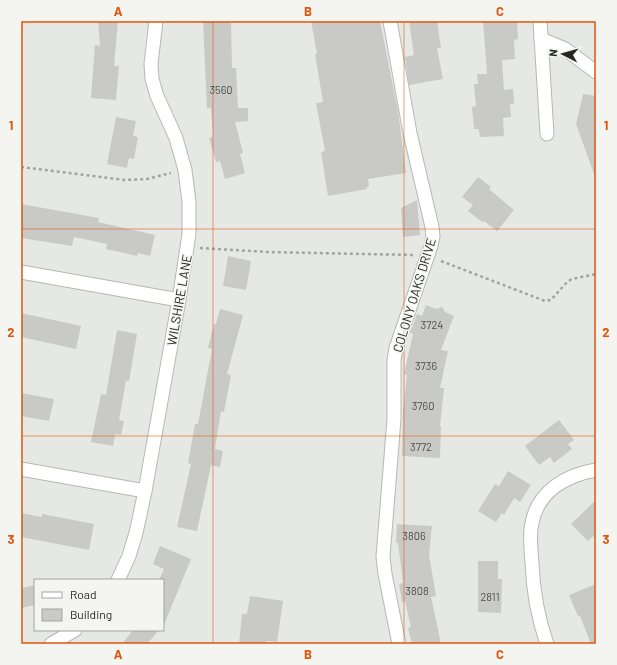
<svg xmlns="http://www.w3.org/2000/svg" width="617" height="665" font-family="Barlow,sans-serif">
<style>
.building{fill:#c9cac6}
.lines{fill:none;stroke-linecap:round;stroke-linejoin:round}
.street-casing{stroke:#b6b8b3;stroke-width:15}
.path{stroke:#a2a4a0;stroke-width:2.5;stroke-dasharray:3 3;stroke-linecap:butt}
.street{stroke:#fff;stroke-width:13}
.grid{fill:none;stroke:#de560d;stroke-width:1;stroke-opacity:0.55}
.labels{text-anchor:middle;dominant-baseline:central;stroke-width:3;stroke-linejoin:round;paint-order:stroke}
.number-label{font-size:11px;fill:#4f504d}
.street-label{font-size:13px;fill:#262725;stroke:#f4f5f0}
.neatline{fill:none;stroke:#de560d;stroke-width:1.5}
.grid-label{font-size:13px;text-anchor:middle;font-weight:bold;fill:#de560d}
</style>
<rect width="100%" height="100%" fill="#e6e8e3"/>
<!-- building -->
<g class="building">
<polygon points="98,21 118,21 114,66 119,66 116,100 91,98 95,45 100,46"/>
<polygon points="203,21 231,21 232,68 236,68 238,108 248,108 248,121 235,122 243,153 240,154 245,173 225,179 220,161 216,162 209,138 213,137 211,108 207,108"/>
<polygon points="311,21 380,21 398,111 406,173 368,179 369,186 367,187 367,189 328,196 321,152 325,151 316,103 323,102 315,54 317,54"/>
<polygon points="409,21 437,21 441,48 437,48 443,79 409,85 405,57 414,55"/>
<polygon points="483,21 517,21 518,39 514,40 515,59 502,60 504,90 513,89 514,104 510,104 511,117 503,118 504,136 480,137 479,129 474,129 472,107 476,106 474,84 478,84 477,74 487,74"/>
<polygon points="583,94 596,96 596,174 594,174 576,124"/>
<polygon points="116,117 136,121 133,136 138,137 134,159 129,158 127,168 107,164"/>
<polygon points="478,177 491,187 489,189 514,210 497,231 484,221 482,222 468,211 473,205 462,197"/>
<polygon points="417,200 420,235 403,237 401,208"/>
<polygon points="21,204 99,218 98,222 155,235 150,256 138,253 137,256 106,249 107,244 74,237 72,246 21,238"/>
<polygon points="228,256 251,261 246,290 223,286"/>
<polygon points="426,305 436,309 442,307 445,312 454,316 441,350 448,351 440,388 444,388 440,426 441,426 440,458 402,456 403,410 407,375 404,374 413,334 410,333 417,314 422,316"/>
<polygon points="220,309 243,315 227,374 231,375 224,412 221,411 215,449 223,451 220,467 211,465 197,531 177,527 191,464 188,463 195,424 198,424 212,349 208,348 214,324 216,324"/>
<polygon points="21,313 81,326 76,349 21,337"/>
<polygon points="117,330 137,334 129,381 126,381 119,420 124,421 121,435 115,434 113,446 91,442 101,394 106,395"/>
<polygon points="21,393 54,399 49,421 21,416"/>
<polygon points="559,420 574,440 568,444 572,449 554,463 550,457 539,465 525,446"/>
<polygon points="508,471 531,485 520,502 514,498 504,515 502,513 496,522 478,511 495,484 499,486"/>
<polygon points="596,500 596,539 593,536 588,541 571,524"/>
<polygon points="21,513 42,517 42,514 94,524 89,550 21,537"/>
<polygon points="397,524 432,526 429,555 436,596 431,597 441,644 412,644 408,628 411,627 405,601 402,602 399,584 403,583 398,543 396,543"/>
<polygon points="160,546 191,559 163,627 163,580 159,580 164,569 153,564"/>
<polygon points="478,561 498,561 498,579 502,579 501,613 478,612"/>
<polygon points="596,584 596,644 591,644 580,616 578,616 569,595"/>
<polygon points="35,585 35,605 21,608 21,588"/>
<polygon points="250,596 283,601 277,642 267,641 267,644 239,644 242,614 247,614"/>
<polygon points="133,630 159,630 147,644 122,644"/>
</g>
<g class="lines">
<!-- street casing -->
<g class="street-casing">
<g id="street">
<polyline points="390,21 410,133 432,227 433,236 431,246 396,348 394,360 394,419 383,557 385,574 399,644"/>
<polyline points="540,21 547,134"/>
<polyline points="541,39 565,49 596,72"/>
<polyline points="21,272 179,300"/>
<polyline points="21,469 145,491"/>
<polyline points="118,580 129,556 136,533 145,491 179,300 189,234 189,202 185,170 176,138 157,96 152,79 151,64 156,21"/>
<polyline points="51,644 75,630"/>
<path d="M 547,644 C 538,618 533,590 532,563 C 531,550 529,535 532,523 C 538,491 566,475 596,470"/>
</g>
</g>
<!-- path -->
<g class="path">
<polyline points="21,167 125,180 147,179 171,173"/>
<polyline points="200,248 268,252 413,255"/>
<polyline points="441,261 545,301 551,300 568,281 572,279 596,274"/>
</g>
<!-- street -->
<use href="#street" class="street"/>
</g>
<!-- grid -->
<path class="grid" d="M 213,21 L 213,644M 404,21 L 404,644M 21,229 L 596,229M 21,436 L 596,436"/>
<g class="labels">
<!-- number labels -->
<g class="number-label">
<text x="221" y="89">3560</text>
<text x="432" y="324">3724</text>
<text x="426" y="365">3736</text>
<text x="423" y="405">3760</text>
<text x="421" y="446">3772</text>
<text x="414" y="535">3806</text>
<text x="417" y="590">3808</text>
<text x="490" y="596">2811</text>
</g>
<!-- street labels -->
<g class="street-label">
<text transform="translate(414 295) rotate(-73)">COLONY OAKS DRIVE</text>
<text transform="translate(179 300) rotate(-80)">WILSHIRE LANE</text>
</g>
</g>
<!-- border -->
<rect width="617" height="665" fill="none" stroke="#f4f5f0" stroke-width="44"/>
<!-- legend -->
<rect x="34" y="579" width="130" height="52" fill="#f4f5f0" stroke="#a2a39f"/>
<rect x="42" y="592" width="20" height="6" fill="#ffffff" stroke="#a2a39f"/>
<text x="70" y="599" font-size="12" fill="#262725">Road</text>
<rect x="42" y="609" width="20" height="12" fill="#c9cac6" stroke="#a2a39f"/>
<text x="70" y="619" font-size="12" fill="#262725">Building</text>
<!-- north arrow -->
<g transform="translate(563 54) rotate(276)" stroke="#f4f5f0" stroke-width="3" paint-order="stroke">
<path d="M0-3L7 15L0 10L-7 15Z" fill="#262725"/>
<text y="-6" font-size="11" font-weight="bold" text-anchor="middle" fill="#262725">N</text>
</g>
<rect x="22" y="22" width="573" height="621" class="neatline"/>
<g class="grid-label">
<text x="118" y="16">A</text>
<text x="308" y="16">B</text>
<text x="500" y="16">C</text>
<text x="11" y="130">1</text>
<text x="606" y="130">1</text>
<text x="11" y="337">2</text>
<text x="606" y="337">2</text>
<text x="11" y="544">3</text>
<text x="606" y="544">3</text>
<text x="118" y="659">A</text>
<text x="308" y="659">B</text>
<text x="500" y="659">C</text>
</g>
</svg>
